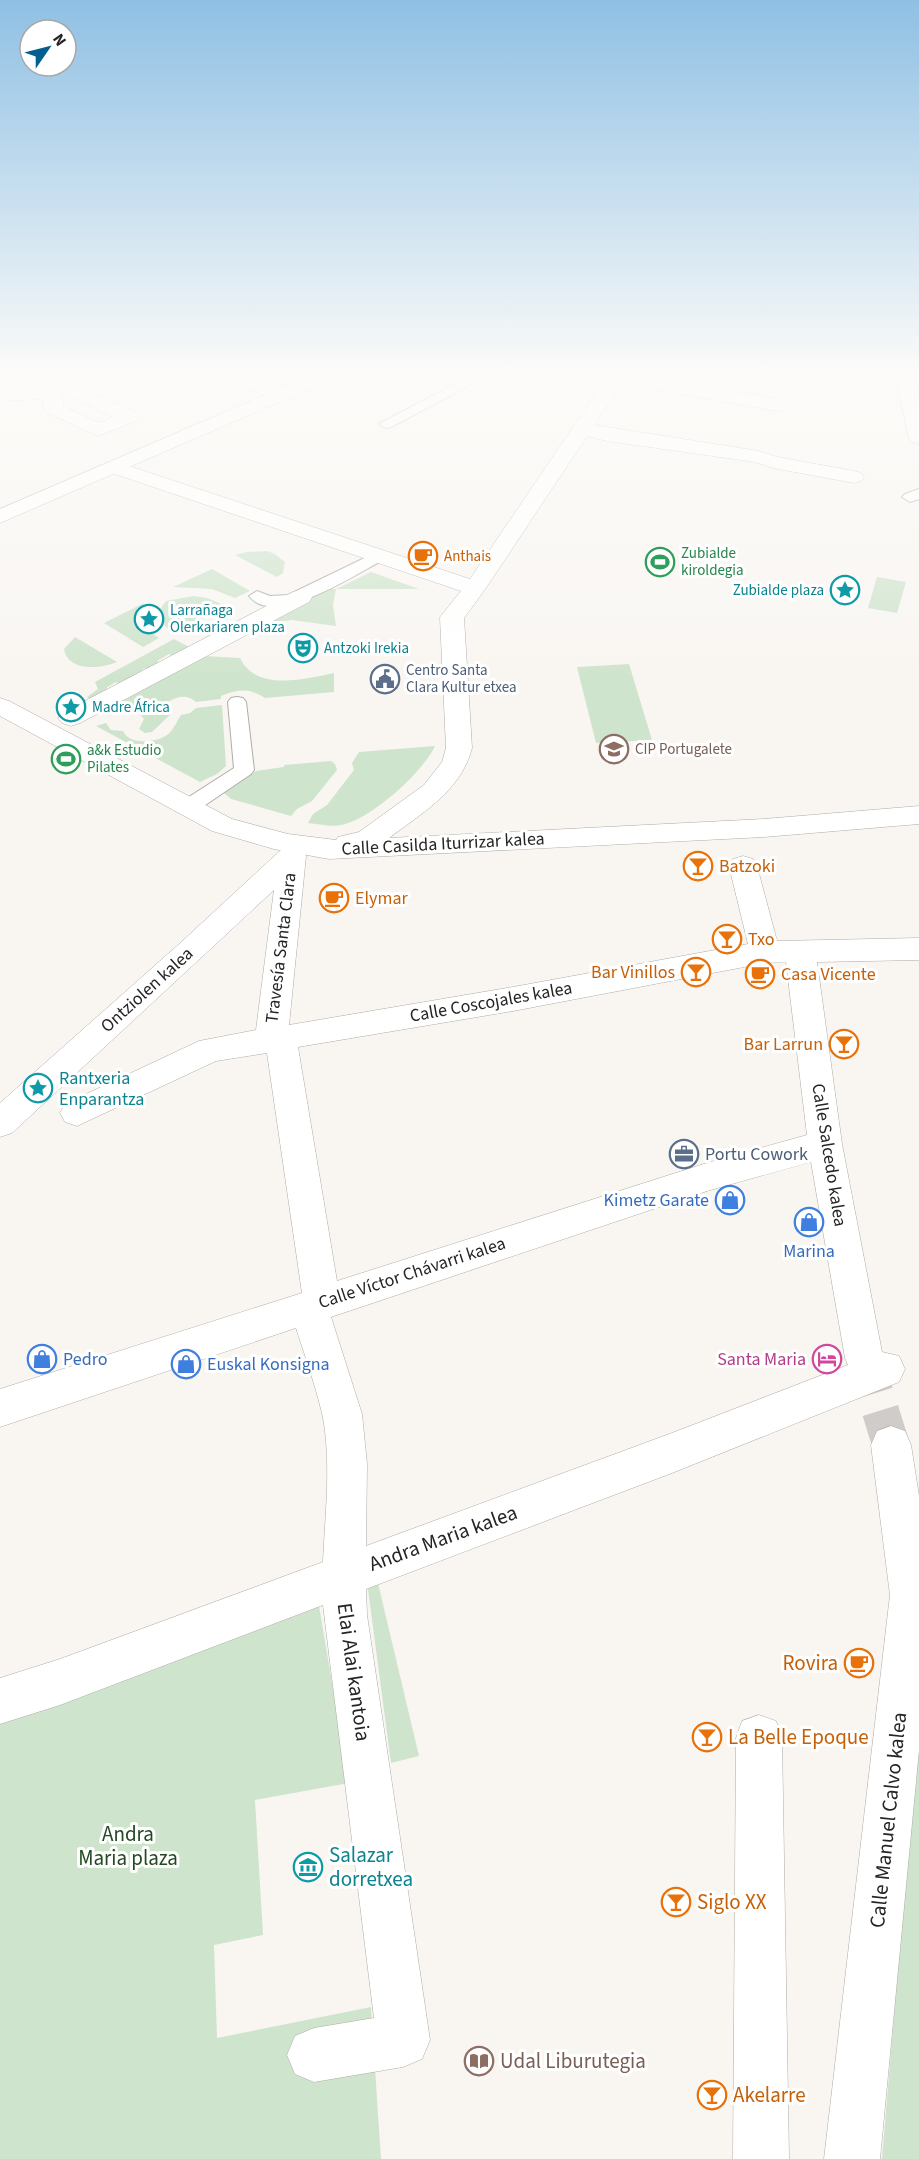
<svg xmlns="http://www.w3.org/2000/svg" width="919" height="2159" font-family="'Source Sans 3',sans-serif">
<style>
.green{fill:#cfe4cd}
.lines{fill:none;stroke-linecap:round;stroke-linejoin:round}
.pedestrian-tunnel{stroke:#cfccc9;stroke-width:37;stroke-dasharray:37 18;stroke-linecap:butt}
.service-casing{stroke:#aeaca7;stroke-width:2}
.pedestrian-casing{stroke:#aeaca7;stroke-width:1}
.minor-casing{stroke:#aeaca7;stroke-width:1}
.tertiary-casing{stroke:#aeaca7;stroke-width:1}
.service{fill:#fff;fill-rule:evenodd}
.pedestrian{fill:#fff;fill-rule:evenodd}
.minor{fill:#fff;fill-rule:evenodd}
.tertiary{fill:#fff;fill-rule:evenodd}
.labels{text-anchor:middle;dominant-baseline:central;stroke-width:6;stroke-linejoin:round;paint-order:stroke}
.far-leisure-label{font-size:15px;fill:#27864d;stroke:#fff;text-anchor:start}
.far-food-label{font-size:15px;fill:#c56008;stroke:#fff;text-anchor:start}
.far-culture-label{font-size:15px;fill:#0d838f;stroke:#fff;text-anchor:start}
.far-service-label{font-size:15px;fill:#4e5e75;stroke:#fff;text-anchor:start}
.far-education-label{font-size:15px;fill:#785e54;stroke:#fff;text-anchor:start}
.street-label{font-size:18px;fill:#262524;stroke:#fff}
.food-label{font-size:18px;fill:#c56008;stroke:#fff;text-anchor:start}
.culture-label{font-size:18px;fill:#0d838f;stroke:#fff;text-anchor:start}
.service-label{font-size:18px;fill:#4e5e75;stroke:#fff;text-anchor:start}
.shop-label{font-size:18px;fill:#366cbe;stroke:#fff;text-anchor:start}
.hotel-label{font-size:18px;fill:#b23c85;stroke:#fff;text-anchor:end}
.near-street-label{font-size:21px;fill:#262524;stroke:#fff}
.near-food-label{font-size:21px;fill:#c56008;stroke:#fff;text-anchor:start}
.near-park-label{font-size:21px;fill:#244922;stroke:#fff}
.near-culture-label{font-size:21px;fill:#0d838f;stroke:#fff;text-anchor:start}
.near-education-label{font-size:21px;fill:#785e54;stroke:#fff;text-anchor:start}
</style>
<rect width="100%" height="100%" fill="#f9f6f2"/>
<!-- green -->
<g class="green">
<polygon points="267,551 275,554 285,562 283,573 277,577 235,555 247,552"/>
<polygon points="212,569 250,591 235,598 212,589 173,587"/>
<polygon points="371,572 419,589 336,589 333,605 336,626 292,620 271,623 269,620 324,589 336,589"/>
<polygon points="877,577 906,582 897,613 868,608"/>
<polygon points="193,596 207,598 226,606 174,634 160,621 158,612 166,601"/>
<path d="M 144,603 C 139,620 144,629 159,638 L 143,647 L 104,623 Z"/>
<path d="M 75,637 L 117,662 C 101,669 68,672 64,649 Z"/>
<polygon points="174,639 191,648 175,657 169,654 157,661 161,664 150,671 145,668 121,685 116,682 106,688 109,690 92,700 87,697 98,689 95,682"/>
<path d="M 203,656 L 240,658 C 256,692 305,679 334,673 L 334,692 L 265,698 C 250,688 238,689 221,696 L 221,699 L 196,702 C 187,694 176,696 167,703 L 166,709 L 171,714 L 152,732 L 145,733 L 139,729 L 144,719 L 136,710 L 124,709 L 108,716 L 107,710 Z"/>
<polygon points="629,664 652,740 596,743 577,667"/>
<path d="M 222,705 L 226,766 L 217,774 L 200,782 L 96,726 L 106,723 L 111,730 L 123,731 C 129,745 156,743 167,735 C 173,731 177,721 181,715 L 190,713 L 196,708 Z"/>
<path d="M 435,746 C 423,772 373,817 345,824 C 334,828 319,824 308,823 L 313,814 L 327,805 L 354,770 L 352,763 L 359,752 Z"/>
<polygon points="331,761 335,764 337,770 312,801 297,809 291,816 231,799 224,793 256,771 284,767 284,765"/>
<polygon points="377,1579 419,1756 391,1763 367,1582"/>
<polygon points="319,1606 349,1783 255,1800 263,1935 214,1945 217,2038 371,2007 381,2159 0,2159 0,1714"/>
<polygon points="919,1718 919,2159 882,2159"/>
</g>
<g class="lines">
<!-- pedestrian-tunnel -->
<polyline class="pedestrian-tunnel" points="864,1358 891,1445"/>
<!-- service casing -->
<g class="service-casing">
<g id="service">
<polygon points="470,376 487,376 391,427 386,428 379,424"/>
<polygon points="919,489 919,499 910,502 902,497 905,494"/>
<path d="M 377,552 L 383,554 L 385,557 L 383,560 C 356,574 274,629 249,596 L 257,591 L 270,596 L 288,595 Z"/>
<polygon points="237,697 243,698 246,702 254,770 251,774 195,812 188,813 181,812 178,807 181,802 234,768 228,702 231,698"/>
</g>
</g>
<!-- pedestrian casing -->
<g class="pedestrian-casing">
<g id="pedestrian">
<path d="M 58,377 L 136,413 L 139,417 L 136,421 L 98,436 L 46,412 L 44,408 L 43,399 L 0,401 L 0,379 ZM 52,389 L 55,389 L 113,417 L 99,423 L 63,406 L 64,397 L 62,393 Z"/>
<polygon points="301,590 309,592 312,597 309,602 80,723 71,726 62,723 58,718 62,713 293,592"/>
<path d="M 292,847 L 302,849 L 306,856 L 289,1025 L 513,987 L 748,944 L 729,866 L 733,859 L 743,856 L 753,859 L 757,866 L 777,941 L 919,938 L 919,960 L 817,962 L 842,1144 L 882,1352 L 899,1356 L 905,1369 L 899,1382 L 672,1473 L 366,1589 L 367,1615 L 430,2040 L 422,2059 L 403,2067 L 314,2082 L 295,2074 L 287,2055 L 295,2036 L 314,2028 L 374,2018 L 323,1605 L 60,1705 L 0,1724 L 0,1678 L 60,1659 L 323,1562 C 325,1514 332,1461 322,1413 C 315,1384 305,1356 296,1328 L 0,1427 L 0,1389 L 302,1293 L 267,1053 L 216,1061 L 77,1126 L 65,1122 L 60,1113 L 65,1104 L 199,1041 L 256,1030 L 274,890 L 12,1133 L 0,1137 L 0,1103 L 178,945 L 282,849 ZM 786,962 L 807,1135 L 707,1163 L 337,1281 L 298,1047 L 513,1011 L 765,963 ZM 811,1162 L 845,1358 L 848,1365 L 672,1433 L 366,1546 L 367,1464 L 362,1414 L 331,1317 L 707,1191 Z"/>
<polygon points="891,1426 905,1431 911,1445 919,1496 919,1750 880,2159 824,2159 890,1595 871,1445 877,1431"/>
<polygon points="759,1715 776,1721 782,1738 789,2159 733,2159 736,1738 742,1721"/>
</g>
</g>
<!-- minor casing -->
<g class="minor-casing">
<g id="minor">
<polygon points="212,376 240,376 290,390 292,394 290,398 283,400 215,380"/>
<path d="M 603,376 L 642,376 L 777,399 L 784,401 L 786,405 L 784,409 L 777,411 L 621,383 L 594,425 L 759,451 L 777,457 L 854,471 L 861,473 L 864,477 L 861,481 L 854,483 L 773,468 L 755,462 L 607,441 L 587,436 L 486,588 L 464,618 L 472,748 C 461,791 422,813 389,838 L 764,819 L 919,806 L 919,824 L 764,837 L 329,859 L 274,849 L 212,831 L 0,716 L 0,698 L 9,701 L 232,819 L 288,834 L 336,840 L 338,837 L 359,832 L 424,785 L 442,762 L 446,748 L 440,617 L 461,591 L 106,471 L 103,467 L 106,463 L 120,463 L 470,579 L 605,380 Z"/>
<polygon points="896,376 914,376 919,396 919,444 912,442 909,438"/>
</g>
</g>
<!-- tertiary casing -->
<g class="tertiary-casing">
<polygon id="tertiary" points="309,376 333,376 330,380 0,523 0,509"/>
</g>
<!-- service -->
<use href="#service" class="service"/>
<!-- pedestrian -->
<use href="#pedestrian" class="pedestrian"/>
<!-- minor -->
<use href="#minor" class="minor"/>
<!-- tertiary -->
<use href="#tertiary" class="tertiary"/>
</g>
<!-- sky -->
<linearGradient id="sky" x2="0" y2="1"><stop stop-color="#8fc0e4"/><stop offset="0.55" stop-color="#fcfbf9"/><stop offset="1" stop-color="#fcfbf9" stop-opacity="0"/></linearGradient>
<rect width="919" height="678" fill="url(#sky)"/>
<!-- icons -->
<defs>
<g id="cafe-ring" transform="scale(1.5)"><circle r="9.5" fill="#fff" stroke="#e8710a" stroke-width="1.5"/><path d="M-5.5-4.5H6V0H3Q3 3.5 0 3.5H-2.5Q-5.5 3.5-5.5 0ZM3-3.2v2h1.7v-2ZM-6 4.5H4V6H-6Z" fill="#e8710a"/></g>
<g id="stadium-ring" transform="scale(1.5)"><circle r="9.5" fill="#fff" stroke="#2e9e5b" stroke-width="1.5"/><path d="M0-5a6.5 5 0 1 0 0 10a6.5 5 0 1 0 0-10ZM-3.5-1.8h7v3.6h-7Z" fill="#2e9e5b"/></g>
<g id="sight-ring" transform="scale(1.5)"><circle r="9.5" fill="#fff" stroke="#0f9aa8" stroke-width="1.5"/><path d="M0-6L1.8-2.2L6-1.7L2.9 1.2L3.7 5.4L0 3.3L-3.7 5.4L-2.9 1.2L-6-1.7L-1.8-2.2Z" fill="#0f9aa8"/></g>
<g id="theatre-ring" transform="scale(1.5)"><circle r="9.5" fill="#fff" stroke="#0f9aa8" stroke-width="1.5"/><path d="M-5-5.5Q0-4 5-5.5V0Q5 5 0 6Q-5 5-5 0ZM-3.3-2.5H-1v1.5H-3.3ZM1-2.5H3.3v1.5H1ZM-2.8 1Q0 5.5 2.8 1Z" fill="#0f9aa8"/></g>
<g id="civic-ring" transform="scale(1.5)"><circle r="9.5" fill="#fff" stroke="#5c6f8a" stroke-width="1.5"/><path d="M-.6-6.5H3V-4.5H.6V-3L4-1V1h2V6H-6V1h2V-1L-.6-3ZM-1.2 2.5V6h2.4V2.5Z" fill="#5c6f8a"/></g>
<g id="school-ring" transform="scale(1.5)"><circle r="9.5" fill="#fff" stroke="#8d6e63" stroke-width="1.5"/><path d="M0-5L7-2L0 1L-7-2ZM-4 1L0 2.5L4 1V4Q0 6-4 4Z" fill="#8d6e63"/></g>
<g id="bar-ring" transform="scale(1.5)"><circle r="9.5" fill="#fff" stroke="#e8710a" stroke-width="1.5"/><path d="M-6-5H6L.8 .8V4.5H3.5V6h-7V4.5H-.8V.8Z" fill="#e8710a"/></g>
<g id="office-ring" transform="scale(1.5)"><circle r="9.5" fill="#fff" stroke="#5c6f8a" stroke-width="1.5"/><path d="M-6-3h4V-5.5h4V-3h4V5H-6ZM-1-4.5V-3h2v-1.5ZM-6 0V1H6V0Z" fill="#5c6f8a"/></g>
<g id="shop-ring" transform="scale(1.5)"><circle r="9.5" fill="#fff" stroke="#3f7fe0" stroke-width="1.5"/><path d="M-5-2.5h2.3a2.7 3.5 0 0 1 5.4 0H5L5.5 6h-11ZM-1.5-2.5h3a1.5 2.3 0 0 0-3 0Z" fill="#3f7fe0"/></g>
<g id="hotel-ring" transform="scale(1.5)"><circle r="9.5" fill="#fff" stroke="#d1479c" stroke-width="1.5"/><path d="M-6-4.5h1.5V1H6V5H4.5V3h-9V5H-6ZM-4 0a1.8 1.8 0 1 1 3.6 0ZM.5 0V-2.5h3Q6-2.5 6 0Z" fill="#d1479c"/></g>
<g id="museum-ring" transform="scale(1.5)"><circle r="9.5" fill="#fff" stroke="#0f9aa8" stroke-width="1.5"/><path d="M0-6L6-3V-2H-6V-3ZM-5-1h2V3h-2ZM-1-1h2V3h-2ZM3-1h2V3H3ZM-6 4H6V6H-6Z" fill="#0f9aa8"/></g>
<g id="library-ring" transform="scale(1.5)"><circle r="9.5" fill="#fff" stroke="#8d6e63" stroke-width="1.5"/><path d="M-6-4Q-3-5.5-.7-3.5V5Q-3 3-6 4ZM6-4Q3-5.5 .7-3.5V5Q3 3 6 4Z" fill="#8d6e63"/></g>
</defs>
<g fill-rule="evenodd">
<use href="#cafe-ring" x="423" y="556"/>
<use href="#stadium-ring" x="660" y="562"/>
<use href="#sight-ring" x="845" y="590"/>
<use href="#sight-ring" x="149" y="619"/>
<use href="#theatre-ring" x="303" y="648"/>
<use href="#civic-ring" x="385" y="679"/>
<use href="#sight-ring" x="71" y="707"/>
<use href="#school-ring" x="614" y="749"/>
<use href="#stadium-ring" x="66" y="759"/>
<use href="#bar-ring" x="698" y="866"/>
<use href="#cafe-ring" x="334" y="898"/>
<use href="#bar-ring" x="727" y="939"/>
<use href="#bar-ring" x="696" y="972"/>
<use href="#cafe-ring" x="760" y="974"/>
<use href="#bar-ring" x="844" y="1044"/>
<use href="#sight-ring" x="38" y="1088"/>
<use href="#office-ring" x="684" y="1154"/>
<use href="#shop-ring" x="730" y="1200"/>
<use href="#shop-ring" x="809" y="1222"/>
<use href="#shop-ring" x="42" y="1359"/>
<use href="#hotel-ring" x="827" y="1359"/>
<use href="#shop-ring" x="186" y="1364"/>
<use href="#cafe-ring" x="859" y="1663"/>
<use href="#bar-ring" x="707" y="1737"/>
<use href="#museum-ring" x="308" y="1867"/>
<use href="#bar-ring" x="676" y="1902"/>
<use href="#library-ring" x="479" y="2061"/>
<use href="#bar-ring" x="712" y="2095"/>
</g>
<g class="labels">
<!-- far-leisure labels -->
<g class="far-leisure-label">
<text x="681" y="553">Zubialde<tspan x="681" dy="17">kiroldegia</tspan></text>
<text x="87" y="750">a&amp;k Estudio<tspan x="87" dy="17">Pilates</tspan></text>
</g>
<!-- far-food labels -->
<g class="far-food-label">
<text x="444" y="556">Anthais</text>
</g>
<!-- far-culture labels -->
<g class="far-culture-label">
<text x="824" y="590" text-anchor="end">Zubialde plaza</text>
<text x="170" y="610">Larrañaga<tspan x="170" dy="17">Olerkariaren plaza</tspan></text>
<text x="324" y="648">Antzoki Irekia</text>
<text x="92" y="707">Madre África</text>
</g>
<!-- far-service labels -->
<g class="far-service-label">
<text x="406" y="670">Centro Santa<tspan x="406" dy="17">Clara Kultur etxea</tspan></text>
</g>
<!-- far-education labels -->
<g class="far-education-label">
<text x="635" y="749">CIP Portugalete</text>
</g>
<!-- street labels -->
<g class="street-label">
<text transform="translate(443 844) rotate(-3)">Calle Casilda Iturrizar kalea</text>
<text transform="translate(281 948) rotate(-83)">Travesía Santa Clara</text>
<text transform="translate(147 990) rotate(-42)">Ontziolen kalea</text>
<text transform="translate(491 1002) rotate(-10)">Calle Coscojales kalea</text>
<text transform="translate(829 1155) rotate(81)">Calle Salcedo kalea</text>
<text transform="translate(412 1273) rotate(-18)">Calle Víctor Chávarri kalea</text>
</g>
<!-- food labels -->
<g class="food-label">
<text x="719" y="866">Batzoki</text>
<text x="355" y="898">Elymar</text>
<text x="748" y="939">Txo</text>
<text x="675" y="972" text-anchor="end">Bar Vinillos</text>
<text x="781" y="974">Casa Vicente</text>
<text x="823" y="1044" text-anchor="end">Bar Larrun</text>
</g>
<!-- culture labels -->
<g class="culture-label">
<text x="59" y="1078">Rantxeria<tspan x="59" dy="21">Enparantza</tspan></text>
</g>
<!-- service labels -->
<g class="service-label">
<text x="705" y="1154">Portu Cowork</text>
</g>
<!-- shop labels -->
<g class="shop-label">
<text x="709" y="1200" text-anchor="end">Kimetz Garate</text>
<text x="809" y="1251" text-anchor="middle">Marina</text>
<text x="63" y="1359">Pedro</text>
<text x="207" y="1364">Euskal Konsigna</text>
</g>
<!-- hotel labels -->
<g class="hotel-label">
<text x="806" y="1359">Santa Maria</text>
</g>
<!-- near-street labels -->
<g class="near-street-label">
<text transform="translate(443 1538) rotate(-20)">Andra Maria kalea</text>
<text transform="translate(354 1672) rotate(82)">Elai Alai kantoia</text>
<text transform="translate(888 1820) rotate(-84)">Calle Manuel Calvo kalea</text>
</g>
<!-- near-food labels -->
<g class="near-food-label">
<text x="838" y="1663" text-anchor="end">Rovira</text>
<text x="728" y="1737">La Belle Epoque</text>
<text x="697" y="1902">Siglo XX</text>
<text x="733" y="2095">Akelarre</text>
</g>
<!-- near-park labels -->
<g class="near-park-label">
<text x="128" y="1834">Andra<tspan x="128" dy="24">Maria plaza</tspan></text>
</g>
<!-- near-culture labels -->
<g class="near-culture-label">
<text x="329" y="1855">Salazar<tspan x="329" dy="24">dorretxea</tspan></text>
</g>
<!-- near-education labels -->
<g class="near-education-label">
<text x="500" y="2061">Udal Liburutegia</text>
</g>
</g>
<!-- north arrow -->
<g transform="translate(48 48) rotate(55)"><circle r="28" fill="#ffffff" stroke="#a8a8a7" stroke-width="1.5"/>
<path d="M0-4.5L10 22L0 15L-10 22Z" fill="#035f90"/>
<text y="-9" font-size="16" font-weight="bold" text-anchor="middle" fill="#262524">N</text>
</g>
</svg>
